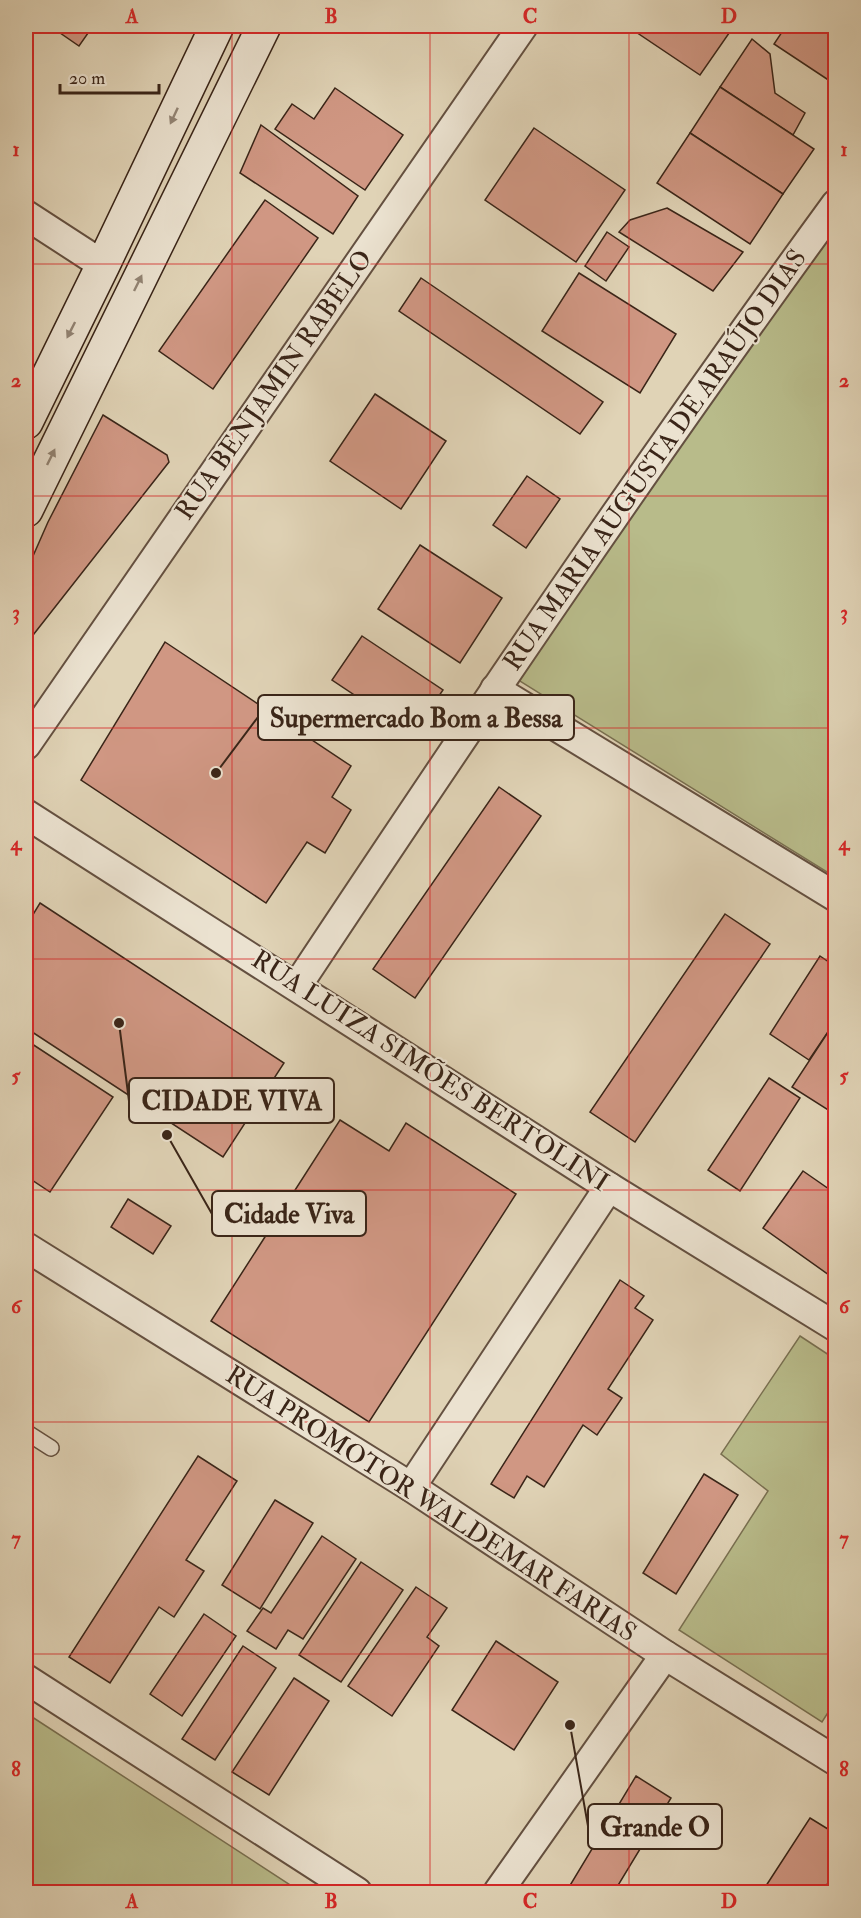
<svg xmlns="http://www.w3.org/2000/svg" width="861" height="1918" font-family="'IM FELL Double Pica',serif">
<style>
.green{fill:#b8bb8a;stroke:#797051;stroke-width:1.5}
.building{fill:#d09783;stroke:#3a2518;stroke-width:1.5}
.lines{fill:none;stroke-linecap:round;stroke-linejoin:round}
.lane-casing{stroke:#645040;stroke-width:18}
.street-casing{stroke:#645040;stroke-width:32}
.secondary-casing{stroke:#3a2518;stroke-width:36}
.lane{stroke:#ebe2d0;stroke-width:15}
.street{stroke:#ebe2d0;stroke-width:28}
.secondary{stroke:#ebe2d0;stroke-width:33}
.oneway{fill:#928474}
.grid{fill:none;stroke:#d62828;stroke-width:1.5;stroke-opacity:0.55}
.labels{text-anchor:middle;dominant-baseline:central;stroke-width:4.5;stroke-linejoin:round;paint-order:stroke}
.street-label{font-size:26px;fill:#3a2518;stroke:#ebe2d0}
.leader{fill:none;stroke:#3a2518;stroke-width:2}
.callout-dot{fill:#3a2518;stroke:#ebe2d0;stroke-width:2}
.callout{fill:#ebe2d0;stroke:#3a2518;stroke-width:2}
.callout-label{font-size:27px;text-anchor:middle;font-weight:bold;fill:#3a2518}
.neatline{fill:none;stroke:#d62828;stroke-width:2}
.grid-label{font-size:20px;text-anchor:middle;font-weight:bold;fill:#d62828}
</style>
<rect width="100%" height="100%" fill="#e0d3b6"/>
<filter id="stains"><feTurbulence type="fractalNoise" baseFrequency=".00333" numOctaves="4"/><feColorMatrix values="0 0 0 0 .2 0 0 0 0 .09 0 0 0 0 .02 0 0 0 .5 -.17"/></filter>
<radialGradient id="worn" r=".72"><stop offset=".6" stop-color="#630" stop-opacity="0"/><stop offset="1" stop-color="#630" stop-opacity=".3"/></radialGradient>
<!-- green -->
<g class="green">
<polygon points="835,223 835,877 499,668"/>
<polygon points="800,1336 835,1359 836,1700 822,1722 679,1630 768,1491 721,1454"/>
<polygon points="26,1713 301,1892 26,1892"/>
</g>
<!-- building -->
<g class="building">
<polygon points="50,26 93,26 79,46"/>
<polygon points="627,26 734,26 700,75"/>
<polygon points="786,26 836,26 836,85 774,44"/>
<polygon points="752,39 770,54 775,93 805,113 793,135 720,87"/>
<polygon points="720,87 814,149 783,194 690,133"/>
<polygon points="335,88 403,135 365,190 275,129 292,104 314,119"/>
<polygon points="261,125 358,196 333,234 240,173"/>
<polygon points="534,128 625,190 576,262 485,200"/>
<polygon points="690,133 783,194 750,244 657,183"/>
<polygon points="265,200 318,238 213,389 159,351"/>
<polygon points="667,208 743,252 713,291 619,232 630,220"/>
<polygon points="607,232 629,247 606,281 585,266"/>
<polygon points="579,273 676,334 640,393 542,331"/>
<polygon points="421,278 603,402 580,434 399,311"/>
<polygon points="375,394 446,441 401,509 330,461"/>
<polygon points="103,415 167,455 169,462 26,644 26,572 48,522"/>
<polygon points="527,476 560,499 526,548 493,525"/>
<polygon points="420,545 502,598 460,663 378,609"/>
<polygon points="362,636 443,690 413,734 332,680"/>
<polygon points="165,642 351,766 332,797 351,810 325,853 307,842 266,903 81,780"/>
<polygon points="499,787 541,816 415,998 373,969"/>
<polygon points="40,903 284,1063 223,1157 26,1028 26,926"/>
<polygon points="725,914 770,944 635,1142 590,1112"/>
<polygon points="820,956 836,967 836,1020 809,1060 770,1034"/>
<polygon points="836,1020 836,1115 792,1087"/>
<polygon points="26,1040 113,1097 50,1192 26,1176"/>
<polygon points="769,1078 800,1098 740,1191 708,1170"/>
<polygon points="340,1120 389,1151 406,1123 516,1194 369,1422 211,1321"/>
<polygon points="803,1171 829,1189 836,1180 836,1280 763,1228"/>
<polygon points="128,1199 171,1226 153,1254 111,1227"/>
<polygon points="620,1280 644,1296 635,1308 653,1320 608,1389 622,1398 597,1435 583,1425 544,1487 527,1476 514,1498 491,1484"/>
<polygon points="198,1456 237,1481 186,1560 204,1571 174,1617 159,1607 110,1683 69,1657"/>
<polygon points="704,1474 738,1495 676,1594 643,1573"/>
<polygon points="275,1500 313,1523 260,1609 222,1585"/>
<polygon points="322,1536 356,1559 303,1639 288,1630 276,1649 247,1631 263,1608 271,1613"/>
<polygon points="361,1562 403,1590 341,1682 299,1655"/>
<polygon points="416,1587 447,1608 427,1637 439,1646 392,1716 348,1686"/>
<polygon points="204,1614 236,1636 182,1716 150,1694"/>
<polygon points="496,1641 558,1682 514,1750 452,1710"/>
<polygon points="243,1646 276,1668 215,1760 182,1739"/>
<polygon points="294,1678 329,1701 269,1795 232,1772"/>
<polygon points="636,1776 671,1798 614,1892 566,1892"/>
<polygon points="810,1818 836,1834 836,1871 822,1892 762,1892"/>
</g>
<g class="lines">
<!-- lane casing -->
<g class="lane-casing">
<polyline id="lane" points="26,1432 51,1448"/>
</g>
<!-- street casing -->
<g class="street-casing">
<g id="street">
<polyline points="26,215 103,265"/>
<polyline points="495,689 836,897"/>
<polyline points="26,745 523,26"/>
<polyline points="26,814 609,1187 836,1327"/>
<path d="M 297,986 C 472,722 649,460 836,204"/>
<polyline points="26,1247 411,1487 665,1655 836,1761"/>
<polyline points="411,1487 609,1187"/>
<polyline points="26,1679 357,1892"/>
<polyline points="498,1892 665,1655"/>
</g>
</g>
<!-- secondary casing -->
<g class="secondary-casing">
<g id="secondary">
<polyline points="26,422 103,265 217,26"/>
<polyline points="26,510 264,26"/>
</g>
</g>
<!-- lane -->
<use href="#lane" class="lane"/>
<!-- street -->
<use href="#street" class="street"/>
<!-- secondary -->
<use href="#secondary" class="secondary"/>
</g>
<!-- one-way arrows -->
<defs><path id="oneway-solid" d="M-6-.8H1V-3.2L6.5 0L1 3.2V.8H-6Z" transform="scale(1.5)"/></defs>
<g class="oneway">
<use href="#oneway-solid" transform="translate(174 116) rotate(115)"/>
<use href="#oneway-solid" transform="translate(138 283) rotate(-64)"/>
<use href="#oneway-solid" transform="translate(71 330) rotate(117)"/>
<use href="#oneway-solid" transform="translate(51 457) rotate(-64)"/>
</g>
<!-- grid -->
<path class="grid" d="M 232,26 L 232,1892M 430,26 L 430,1892M 629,26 L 629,1892M 26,264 L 836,264M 26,496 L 836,496M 26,728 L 836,728M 26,959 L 836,959M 26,1190 L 836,1190M 26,1422 L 836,1422M 26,1654 L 836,1654"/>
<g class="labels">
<!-- street labels -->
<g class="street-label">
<text transform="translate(274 385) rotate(-55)">RUA BENJAMIN RABELO</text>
<text transform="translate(655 460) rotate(-55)">RUA MARIA AUGUSTA DE ARAÚJO DIAS</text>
<text transform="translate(430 1071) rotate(33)">RUA LUIZA SIMÕES BERTOLINI</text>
<text transform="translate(431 1504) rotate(33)">RUA PROMOTOR WALDEMAR FARIAS</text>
</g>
</g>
<!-- callouts -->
<path class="leader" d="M216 773L258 717M119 1023L129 1101M167 1135L212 1214M570 1725L588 1826"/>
<g class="callout-dot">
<circle cx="216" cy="773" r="6"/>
<circle cx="119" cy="1023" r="6"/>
<circle cx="167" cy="1135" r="6"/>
<circle cx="570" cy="1725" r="6"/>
</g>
<g class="callout">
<rect x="258" y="695" width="316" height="45" rx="6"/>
<rect x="129" y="1078" width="205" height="45" rx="6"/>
<rect x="212" y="1191" width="154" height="45" rx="6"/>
<rect x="588" y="1804" width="134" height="45" rx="6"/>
</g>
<g class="callout-label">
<text x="416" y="727">Supermercado Bom a Bessa</text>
<text x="232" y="1110">CIDADE VIVA</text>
<text x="289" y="1223">Cidade Viva</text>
<text x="655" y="1836">Grande O</text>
</g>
<!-- margin -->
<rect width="861" height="1918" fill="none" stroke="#e0d3b6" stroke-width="66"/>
<!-- scale -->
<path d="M60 84v9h99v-9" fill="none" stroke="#3a2518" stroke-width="3"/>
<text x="69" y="84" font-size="18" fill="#3a2518" stroke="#ebe2d0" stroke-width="4.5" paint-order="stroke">20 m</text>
<rect x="33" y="33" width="795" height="1852" class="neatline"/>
<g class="grid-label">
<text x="132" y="23">A</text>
<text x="331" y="23">B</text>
<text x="530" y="23">C</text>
<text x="729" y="23">D</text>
<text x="16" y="156">1</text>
<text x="844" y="156">1</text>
<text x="16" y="387">2</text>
<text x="844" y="387">2</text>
<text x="16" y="619">3</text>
<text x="844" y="619">3</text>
<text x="16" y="850">4</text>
<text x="844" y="850">4</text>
<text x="16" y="1082">5</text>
<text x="844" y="1082">5</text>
<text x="16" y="1313">6</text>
<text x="844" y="1313">6</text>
<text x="16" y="1545">7</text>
<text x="844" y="1545">7</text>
<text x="16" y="1776">8</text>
<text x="844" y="1776">8</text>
<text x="132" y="1908">A</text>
<text x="331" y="1908">B</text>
<text x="530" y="1908">C</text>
<text x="729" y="1908">D</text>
</g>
<rect width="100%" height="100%" filter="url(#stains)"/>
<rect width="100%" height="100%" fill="url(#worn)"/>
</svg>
